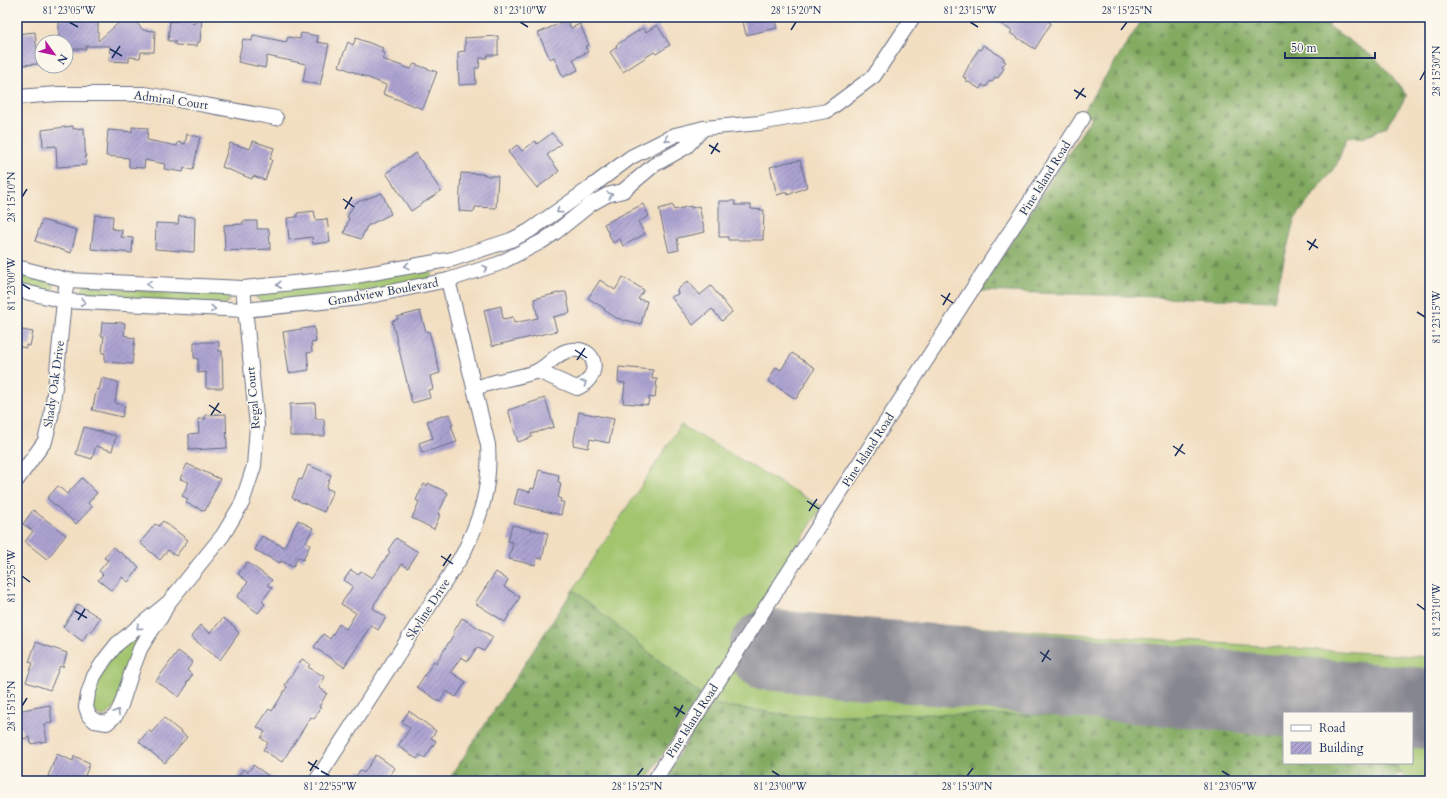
<svg xmlns="http://www.w3.org/2000/svg" width="1447" height="798" font-family="Cardo,serif">
<style>
.grass{fill:#a3c56e;stroke:#5f7a66}
.forest{fill:url(#forest-firs);stroke:#4e6c60}
.lines{fill:none;stroke-linecap:round;stroke-linejoin:round}
.runway{stroke:#868690;stroke-width:81}
.building{fill:url(#building-hatch)}
.street-casing{stroke:#666c81;stroke-width:16}
.street{stroke:#fff;stroke-width:14}
.oneway{stroke:#8d97ae}
.ticks{fill:none;stroke:#1b2f5e;stroke-width:1.5}
.labels{text-anchor:middle;dominant-baseline:central;stroke-width:3;stroke-linejoin:round;paint-order:stroke}
.street-label{font-size:12px;fill:#1b2f5e;stroke:#fbf7ec}
.neatline{fill:none;stroke:#1b2f5e;stroke-width:1.5}
.ticks-label{font-size:10px;text-anchor:middle;fill:#1b2f5e}
</style>
<defs>
<pattern id="forest-firs" width="22" height="20" patternUnits="userSpaceOnUse"><rect width="22" height="20" fill="#82aa61"/><path d="M5 1l3.5 6h-7zM16 11l3.5 6h-7z" fill="#6a8b53"/></pattern>
<pattern id="building-hatch" width="6" height="6" patternUnits="userSpaceOnUse"><rect width="6" height="6" fill="#aca3d1"/><path d="M-1 1l2-2M0 6l6-6M5 7l2-2" fill="none" stroke="#8b85ad"/></pattern>
</defs>
<rect width="100%" height="100%" fill="#fbf7ec"/>
<filter id="ink" filterUnits="userSpaceOnUse"><feTurbulence type="fractalNoise" baseFrequency=".025" numOctaves="2"/><feDisplacementMap in="SourceGraphic" scale="8" xChannelSelector="R" yChannelSelector="G"/><feConvolveMatrix kernelMatrix="1 2 1 2 8 2 1 2 1" color-interpolation-filters="sRGB"/></filter>
<filter id="wash" filterUnits="userSpaceOnUse"><feTurbulence type="fractalNoise" baseFrequency=".012" numOctaves="4" result="noise"/><feDisplacementMap in="SourceGraphic" scale="16" xChannelSelector="R" yChannelSelector="G"/><feGaussianBlur stdDeviation="0.9" result="paint"/><feColorMatrix in="noise" values="0 0 0 0 0 0 0 0 0 0 0 0 0 0 0 0 0 1.4 0 .05"/><feComposite in="paint" operator="in"/></filter>
<g filter="url(#wash)">
<rect width="100%" height="100%" fill="#f2dec1"/>
<!-- grass -->
<g class="grass">
<polygon points="431,269 432,274 429,278 345,295 263,302 256,298 258,292"/>
<polygon points="17,273 52,282 54,288 52,290 48,291 17,285"/>
<polygon points="85,285 166,293 224,293 227,294 230,297 229,301 225,304 87,296 83,295 81,291"/>
<polygon points="681,425 822,507 701,695 573,590"/>
<polygon points="769,614 1430,657 1430,781 1406,781 1394,763 1412,763 1412,713 1284,713 1284,721 1240,716 795,716 711,704"/>
<path d="M 145,627 L 117,705 L 105,716 C 79,712 95,686 103,672 C 106,667 108,660 112,656 C 120,646 135,636 145,627 Z"/>
</g>
<!-- forest -->
<g class="forest">
<polygon points="1144,17 1326,17 1330,27 1376,59 1392,76 1407,96 1386,127 1363,138 1347,137 1337,164 1294,220 1274,301 980,291 1092,117 1083,111"/>
<polygon points="573,590 701,695 646,781 448,781"/>
<polygon points="711,704 795,716 899,714 1240,716 1284,721 1284,763 1394,763 1401,773 1389,781 662,781"/>
</g>
<g class="lines">
<!-- runway -->
<polyline class="runway" points="769,650 1430,709"/>
</g>
<g id="blocks">
<!-- building -->
<g class="building">
<polygon points="69,17 94,17 94,20 98,20 98,41 121,21 135,21 143,30 155,31 154,52 141,52 140,58 129,57 129,62 109,61 110,46 86,46 86,49 66,49 66,42 59,42 59,19 69,19"/>
<polygon points="182,17 187,18 193,24 202,17 200,42 198,42 197,46 175,45 175,41 168,41 170,21 178,21"/>
<polygon points="742,17 774,17 777,28 746,35"/>
<polygon points="990,17 1048,17 1046,20 1051,23 1035,49 1010,33 1012,31"/>
<polygon points="567,20 571,28 580,24 589,45 585,47 588,52 573,59 578,70 563,77 554,57 550,59 538,33"/>
<polygon points="657,25 670,45 656,54 654,52 623,72 610,52 617,47 616,45 643,28 646,32"/>
<polygon points="35,32 38,64 21,65 20,53 17,53 17,34"/>
<polygon points="301,33 318,36 317,42 329,44 320,85 303,81 306,64 267,56 265,68 238,62 243,39 252,41 253,35 286,42 288,37 300,39"/>
<polygon points="498,36 498,55 487,55 487,58 480,58 479,68 475,68 476,84 459,85 458,52 465,51 465,38"/>
<polygon points="356,38 383,48 381,52 385,53 382,59 411,69 414,64 437,72 423,109 383,94 386,85 339,66 348,42 353,45"/>
<polygon points="983,45 1004,58 1003,60 1006,62 1002,66 1004,68 998,78 996,77 992,82 990,81 986,87 982,85 980,89 965,80 966,78 963,77 972,59 979,49 981,50"/>
<polygon points="73,126 73,129 84,128 86,165 57,167 56,146 43,147 42,130"/>
<polygon points="132,127 148,128 147,140 177,146 178,142 185,144 187,134 200,137 193,170 184,168 183,172 164,169 165,164 145,160 144,168 129,167 129,158 106,156 108,130 132,132"/>
<polygon points="552,133 561,144 547,155 559,171 537,188 508,152 517,145 522,151 535,141 537,144"/>
<polygon points="253,141 274,148 270,159 272,160 265,180 253,176 252,179 222,167 230,143 250,149"/>
<polygon points="416,153 441,191 411,211 386,173"/>
<polygon points="800,160 807,187 788,195 787,192 777,195 770,167 792,161 792,162"/>
<polygon points="461,173 482,174 488,176 498,176 496,208 475,207 474,212 459,211"/>
<polygon points="382,193 391,214 367,226 361,239 344,233 349,218 347,217 355,203"/>
<polygon points="719,201 735,201 735,205 751,205 751,209 764,210 763,240 728,240 728,237 719,237"/>
<polygon points="643,204 649,216 638,222 645,234 623,246 620,239 613,243 604,224"/>
<polygon points="673,205 674,210 691,206 691,208 699,206 705,232 677,238 679,250 669,252 659,209"/>
<polygon points="314,211 316,220 327,219 330,242 313,244 312,237 289,240 287,218 297,217 297,213"/>
<polygon points="95,215 113,216 112,229 122,230 121,237 133,238 132,253 91,249"/>
<polygon points="179,216 195,217 194,252 155,249 156,223 178,224"/>
<polygon points="42,220 77,230 71,253 35,241"/>
<polygon points="243,221 257,221 257,229 269,229 270,249 225,251 224,225 243,224"/>
<polygon points="623,277 644,290 638,299 647,301 641,324 625,320 624,321 618,318 618,319 604,310 605,309 588,298 600,280 615,290"/>
<polygon points="688,281 700,295 711,286 732,312 722,321 712,309 693,325 671,297 678,294 677,290"/>
<polygon points="562,292 566,292 570,313 553,317 557,331 492,346 484,310 501,306 503,319 513,317 514,323 538,318 534,299"/>
<polygon points="420,311 426,332 429,331 440,373 430,376 433,389 428,390 430,398 412,403 392,321 398,319 397,317"/>
<polygon points="102,322 125,323 124,335 128,336 128,337 135,338 132,364 105,362 105,353 102,353 104,336 101,336"/>
<polygon points="314,327 316,342 311,343 312,352 307,353 309,370 289,373 283,332"/>
<polygon points="17,329 33,332 30,346 26,345 26,348 17,346"/>
<polygon points="194,342 219,342 219,351 222,351 223,388 206,388 206,372 198,373 198,359 194,358"/>
<polygon points="792,353 815,368 796,399 768,381 776,367 781,370"/>
<polygon points="619,367 653,370 652,379 657,379 655,398 649,397 648,405 623,403 625,383 618,382"/>
<polygon points="102,378 118,382 115,403 125,406 122,417 92,410 97,389 99,390"/>
<polygon points="545,398 554,427 531,434 532,437 518,442 508,410"/>
<polygon points="315,403 316,419 324,419 325,436 290,436 290,404"/>
<polygon points="579,412 614,419 609,443 590,439 588,448 573,445"/>
<polygon points="226,414 227,448 189,450 189,434 199,433 198,419 205,419 205,415"/>
<polygon points="449,414 453,425 451,425 457,442 422,453 419,443 433,438 427,421"/>
<polygon points="84,427 116,436 112,451 96,446 92,459 76,454"/>
<polygon points="187,464 220,479 205,511 186,503 188,499 182,496 189,482 180,479"/>
<polygon points="308,465 331,475 326,488 333,491 324,512 292,498 299,479 302,480"/>
<polygon points="539,470 559,475 558,482 561,483 558,498 561,499 560,502 564,502 561,515 514,504 518,489 530,492 531,488 534,489"/>
<polygon points="82,478 97,493 88,503 92,507 76,524 47,498 58,486 67,494"/>
<polygon points="428,483 448,493 438,514 440,515 434,529 412,518 419,502 416,500 424,484 427,486"/>
<polygon points="33,510 66,535 47,559 25,542 33,531 23,524"/>
<polygon points="298,520 313,528 306,542 310,545 303,560 298,557 293,567 281,561 280,563 255,550 262,536 284,547"/>
<polygon points="163,521 188,540 176,556 168,550 160,560 140,543 155,524 159,526"/>
<polygon points="512,525 548,533 542,559 537,558 535,565 509,559 513,542 508,541"/>
<polygon points="396,538 418,552 408,568 402,564 375,603 373,608 386,617 378,630 371,625 344,667 314,647 323,634 330,639 339,624 346,629 356,613 341,604 353,586 344,580 351,570 358,575 361,571 372,578 390,552 388,550"/>
<polygon points="113,547 139,567 128,582 122,577 112,591 98,580 103,574 99,571 108,560 104,558"/>
<polygon points="247,562 272,580 267,585 272,588 262,601 265,604 258,613 237,597 248,582 238,574"/>
<polygon points="496,572 508,580 504,587 520,597 505,622 475,603"/>
<polygon points="78,604 100,618 90,633 88,632 82,641 63,627"/>
<polygon points="223,618 236,628 235,629 239,633 220,660 191,637 200,625 210,633"/>
<polygon points="462,618 493,637 484,651 477,647 468,661 461,657 451,672 466,682 456,697 446,691 440,702 417,687 434,661 436,663 454,634 453,633"/>
<polygon points="36,642 67,653 63,667 60,666 50,690 26,682 33,663 29,662"/>
<polygon points="178,651 193,662 187,670 192,675 186,684 187,685 179,697 156,681"/>
<polygon points="302,659 310,664 308,667 325,677 319,688 327,693 319,707 321,708 314,719 311,717 282,762 263,750 268,743 261,738 265,732 257,727 269,709 272,711 287,687 285,685"/>
<polygon points="50,705 52,723 44,724 47,741 31,744 30,737 23,739 21,727 17,728 17,711"/>
<polygon points="409,711 436,731 431,738 436,741 425,758 420,755 417,759 398,746 410,728 402,722"/>
<polygon points="164,718 187,737 165,763 139,742 149,730 151,733"/>
<polygon points="57,754 73,761 74,756 90,763 83,781 59,781 48,776"/>
<polygon points="376,755 395,768 386,781 353,781 360,770 364,773"/>
<polygon points="253,765 276,781 235,781 243,769 248,772"/>
</g>
</g>
</g>
<g filter="url(#ink)">
<use href="#blocks" fill-opacity="0" stroke="#666c81" stroke-width="1"/>
<g class="lines">
<!-- street casing -->
<g class="street-casing">
<g id="street">
<polyline points="17,97 58,94 145,94 276,118"/>
<polyline points="17,267 67,280 243,288 344,278 453,259 511,240 529,231 587,190 631,157 675,135 704,128 760,123 827,111 874,76 913,17"/>
<polyline points="17,290 64,301 245,310 360,298 448,280 498,264 541,242 556,232 591,204 607,195 623,191 654,165 686,147 704,128"/>
<path d="M 474,389 C 493,380 515,379 535,372 C 548,367 557,351 572,350 C 599,347 601,378 577,388 L 537,371"/>
<polyline points="17,480 45,441 51,417 57,371 64,301 67,280"/>
<polyline points="169,602 117,644 105,659 94,676 88,694 86,707 89,716 95,721 107,723 116,715 121,705 133,668 140,649 148,636 161,617 169,602 223,535 242,503 254,466 257,426 243,288"/>
<path d="M 316,781 L 463,554 C 481,517 491,487 488,445 L 448,280"/>
<polyline points="654,781 782,582 1005,239 1022,214 1083,118"/>
</g>
</g>
<!-- street -->
<use href="#street" class="street"/>
</g>
<!-- one-way arrows -->
<defs><path id="oneway-chevron" d="M-2-3.5L2.5 0L-2 3.5" fill="none" stroke-width="1.6" stroke-linecap="round" stroke-linejoin="round"/></defs>
<g class="oneway">
<use href="#oneway-chevron" transform="translate(667 139) rotate(153)"/>
<use href="#oneway-chevron" transform="translate(610 195) rotate(-19)"/>
<use href="#oneway-chevron" transform="translate(559 211) rotate(144)"/>
<use href="#oneway-chevron" transform="translate(407 266) rotate(171)"/>
<use href="#oneway-chevron" transform="translate(485 268) rotate(-18)"/>
<use href="#oneway-chevron" transform="translate(149 284) rotate(-177)"/>
<use href="#oneway-chevron" transform="translate(279 285) rotate(174)"/>
<use href="#oneway-chevron" transform="translate(83 302) rotate(3)"/>
<use href="#oneway-chevron" transform="translate(213 309) rotate(3)"/>
<use href="#oneway-chevron" transform="translate(584 383) rotate(-36)"/>
<use href="#oneway-chevron" transform="translate(139 627) rotate(138)"/>
<use href="#oneway-chevron" transform="translate(117 712) rotate(-60)"/>
</g>
</g>
<!-- ticks -->
<path class="ticks" d="M 69,22 L 78,27M 520,22 L 528,27M 970,22 L 978,27M 791,30 L 796,22M 1121,30 L 1127,22M 110,49 L 122,56M 112,58 L 120,46M 1420,80 L 1425,71M 1074,90 L 1086,97M 1076,99 L 1084,88M 709,145 L 720,152M 711,154 L 718,143M 22,197 L 27,189M 343,199 L 354,207M 345,209 L 352,197M 1307,241 L 1318,248M 1309,250 L 1316,239M 22,284 L 30,289M 941,295 L 953,303M 943,305 L 950,293M 1417,312 L 1425,317M 575,350 L 587,358M 577,360 L 585,348M 209,405 L 221,413M 211,415 L 219,403M 1173,446 L 1185,454M 1175,456 L 1183,444M 807,501 L 819,509M 809,511 L 817,499M 441,556 L 453,564M 443,566 L 451,554M 22,576 L 30,582M 1417,604 L 1425,610M 75,611 L 87,618M 78,620 L 85,609M 1040,652 L 1051,660M 1042,662 L 1049,650M 22,706 L 27,698M 674,707 L 685,714M 676,717 L 683,705M 308,762 L 319,769M 310,771 L 317,760M 321,771 L 330,776M 772,771 L 780,776M 1222,771 L 1230,776M 637,776 L 643,768M 967,776 L 973,768"/>
<g class="labels">
<!-- street labels -->
<g class="street-label">
<text transform="translate(171 100) rotate(8)">Admiral Court</text>
<text transform="translate(1045 178) rotate(-58)">Pine Island Road</text>
<text transform="translate(383 292) rotate(-10)">Grandview Boulevard</text>
<text transform="translate(54 384) rotate(-82)">Shady Oak Drive</text>
<text transform="translate(253 398) rotate(-95)">Regal Court</text>
<text transform="translate(868 450) rotate(-57)">Pine Island Road</text>
<text transform="translate(428 609) rotate(-57)">Skyline Drive</text>
<text transform="translate(692 721) rotate(-57)">Pine Island Road</text>
</g>
</g>
<!-- margin -->
<rect width="1447" height="798" fill="none" stroke="#fbf7ec" stroke-width="44"/>
<!-- legend -->
<rect x="1283" y="712" width="130" height="52" fill="#fbf7ec" stroke="#a1a7b3"/>
<rect x="1291" y="725" width="20" height="6" fill="#ffffff" stroke="#a1a7b3"/>
<text x="1319" y="732" font-size="12" fill="#1b2f5e">Road</text>
<rect x="1291" y="742" width="20" height="12" fill="url(#building-hatch)" stroke="#a1a7b3"/>
<text x="1319" y="752" font-size="12" fill="#1b2f5e">Building</text>
<!-- north arrow -->
<g transform="translate(54 54) rotate(123)"><circle r="19" fill="#fbf7ec" stroke="#a1a7b3"/>
<path d="M0-3L7 15L0 10L-7 15Z" fill="#b5179e"/>
<text y="-6" font-size="11" font-weight="bold" text-anchor="middle" fill="#1b2f5e">N</text>
</g>
<!-- scale -->
<path d="M1285 52v6h90v-6" fill="none" stroke="#1b2f5e" stroke-width="2"/>
<text x="1291" y="52" font-size="12" fill="#1b2f5e" stroke="#fbf7ec" stroke-width="3" paint-order="stroke">50 m</text>
<rect x="22" y="22" width="1403" height="754" class="neatline"/>
<g class="ticks-label">
<text x="69" y="14">81°23'05"W</text>
<text x="520" y="14">81°23'10"W</text>
<text x="796" y="14">28°15'20"N</text>
<text x="970" y="14">81°23'15"W</text>
<text x="1127" y="14">28°15'25"N</text>
<text transform="translate(1436 71) rotate(-90)" y="4">28°15'30"N</text>
<text transform="translate(11 197) rotate(-90)" y="4">28°15'10"N</text>
<text transform="translate(11 284) rotate(-90)" y="4">81°23'00"W</text>
<text transform="translate(1436 317) rotate(-90)" y="4">81°23'15"W</text>
<text transform="translate(11 576) rotate(-90)" y="4">81°22'55"W</text>
<text transform="translate(1436 610) rotate(-90)" y="4">81°23'10"W</text>
<text transform="translate(11 706) rotate(-90)" y="4">28°15'15"N</text>
<text x="330" y="790">81°22'55"W</text>
<text x="637" y="790">28°15'25"N</text>
<text x="780" y="790">81°23'00"W</text>
<text x="967" y="790">28°15'30"N</text>
<text x="1230" y="790">81°23'05"W</text>
</g>
</svg>
